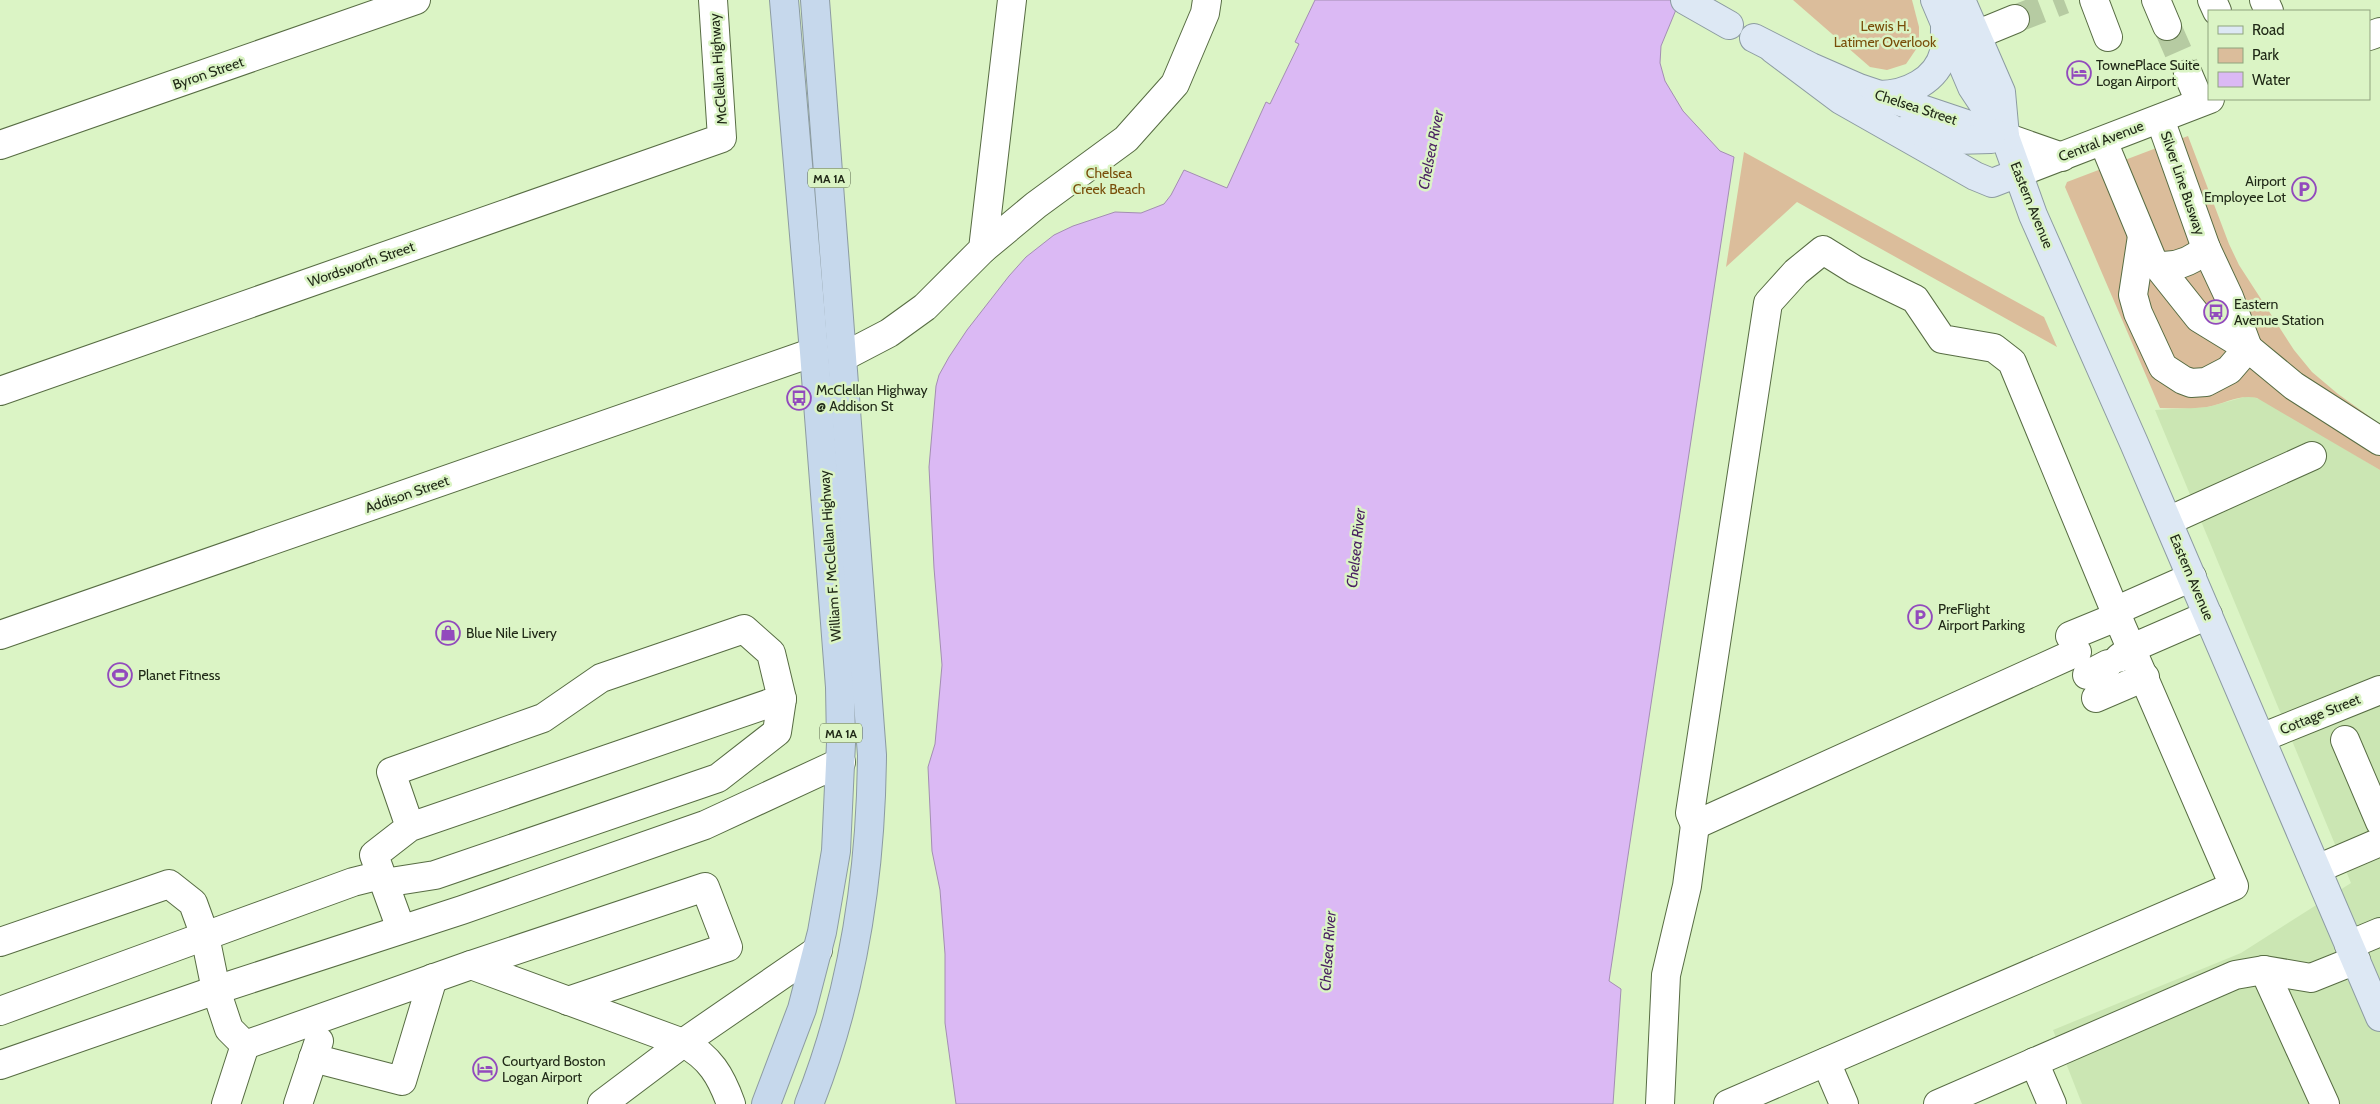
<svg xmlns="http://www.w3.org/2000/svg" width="2380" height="1104" font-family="Cabin,sans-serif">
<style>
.built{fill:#cbe6b3}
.green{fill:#dbbd9b}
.water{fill:#dbb9f4;stroke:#a38eb2}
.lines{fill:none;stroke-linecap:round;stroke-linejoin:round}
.minor-tunnel{stroke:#b6cba2;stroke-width:28;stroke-dasharray:28 14;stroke-linecap:butt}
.minor-casing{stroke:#576c43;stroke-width:30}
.major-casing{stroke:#8c9ba1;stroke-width:30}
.highway-casing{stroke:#8c9ba1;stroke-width:30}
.minor{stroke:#fff;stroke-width:28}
.major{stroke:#dde8f4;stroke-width:28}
.highway{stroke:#c6d8ec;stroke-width:28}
.labels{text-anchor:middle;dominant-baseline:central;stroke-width:5;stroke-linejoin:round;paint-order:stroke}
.shield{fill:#dbf4c5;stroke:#58664b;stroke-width:1}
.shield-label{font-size:12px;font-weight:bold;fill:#202917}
.park-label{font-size:14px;fill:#784d09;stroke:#dbf4c5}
.poi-label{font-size:14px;fill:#202917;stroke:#dbf4c5;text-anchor:start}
.street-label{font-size:14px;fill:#202917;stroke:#dbf4c5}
.water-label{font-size:15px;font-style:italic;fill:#481d60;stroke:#dbf4c5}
</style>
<rect width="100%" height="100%" fill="#dbf4c5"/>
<!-- built -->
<polygon class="built" points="2248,396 2264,400 2380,470 2380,1104 2082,1104 2053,1030 2241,953 2351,883 2155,410 2208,407"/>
<!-- green -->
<g class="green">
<polygon points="1793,0 1912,0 1919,27 1919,45 1906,64 1887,70 1870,67"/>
<path d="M 2188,136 L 2229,244 L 2239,265 L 2294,350 L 2312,372 L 2338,394 L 2380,424 L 2380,470 L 2257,398 C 2238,394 2225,404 2207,407 C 2192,409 2175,408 2160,408 L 2065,187 L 2067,182 Z"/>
<polygon points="1744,152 2044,317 2057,347 1797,202 1726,267"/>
</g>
<!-- water -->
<polygon class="water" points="1315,0 1680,0 1661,46 1660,63 1665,81 1683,111 1720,151 1734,157 1609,981 1621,989 1613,1104 956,1104 945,1023 945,954 940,890 932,851 928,767 935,744 942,665 934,568 929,467 936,386 939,375 949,357 967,330 1009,276 1026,257 1054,235 1073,226 1115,212 1141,213 1164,204 1171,195 1184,170 1227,188 1266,102 1270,104 1299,44 1295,42"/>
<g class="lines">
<!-- minor-tunnel -->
<g class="minor-tunnel">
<polyline points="2015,19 2064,0"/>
<polyline points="2167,26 2188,74"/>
</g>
<!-- minor casing -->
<g class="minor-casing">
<g id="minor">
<polyline points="2094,0 2108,37"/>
<polyline points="2156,0 2167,26"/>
<polyline points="2212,0 2217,11"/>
<polyline points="2264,0 2269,11"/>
<polyline points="1976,35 2015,19"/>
<polyline points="2369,36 2380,32"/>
<polyline points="2188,74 2200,102"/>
<polyline points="2160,119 2206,248 2229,297 2248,348"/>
<polyline points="2005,137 2062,157"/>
<polyline points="2103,141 2152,259 2199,318 2248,348 2294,386 2380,441"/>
<polyline points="0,145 416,0"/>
<polyline points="2018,173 2210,99"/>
<polyline points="2142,236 2133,295 2138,313 2163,367 2183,380 2191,383 2206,382 2229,370 2248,348"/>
<polyline points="983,249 1036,205 1126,139 1175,84 1205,13 1207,0"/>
<path d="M 2156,265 C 2176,268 2192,262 2206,248"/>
<polyline points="843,357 889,333 925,307 983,249 1012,0"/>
<polyline points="0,391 722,138 713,0"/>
<polyline points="2168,521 2312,456"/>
<polyline points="0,635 814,352"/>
<polyline points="2070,636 2109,620 2115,611 2192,577"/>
<polyline points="2119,658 2132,648 2208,615"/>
<polyline points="2087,675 2108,664"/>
<polyline points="2096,698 2145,677"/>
<polyline points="2261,738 2380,690"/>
<polyline points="2345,740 2380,822"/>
<polyline points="2317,869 2380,842"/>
<polyline points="384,883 435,875 718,778 777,732 782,699"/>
<polyline points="401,929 374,855 410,827 391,772 543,718 601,678 744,629 771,653 782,699 410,827"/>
<polyline points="0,942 169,884 193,903 205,936 0,1011"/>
<polyline points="2349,945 2380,932"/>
<polyline points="471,965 705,887 728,947 568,1001"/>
<polyline points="2264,970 2325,1104"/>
<path d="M 245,1045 L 471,965 L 683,1043 C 710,1057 721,1076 731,1104"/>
<polyline points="245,1045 229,1029 216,990 205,936 353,882 381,875"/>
<polyline points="313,1058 402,1081 433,978"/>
<polyline points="1826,1062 1844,1104"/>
<polyline points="2034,1062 2052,1104"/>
<polyline points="0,1065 216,990 462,910 705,825 841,762"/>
<polyline points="226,1104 245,1045"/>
<polyline points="298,1104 319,1041"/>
<polyline points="602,1104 683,1043 818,950"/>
<polyline points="1660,1104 1666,975 1687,886 1695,825"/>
<polyline points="1728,1104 2234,886 2115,611 2012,362 1994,348 1942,339 1915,299 1855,270 1823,250 1796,272 1768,303 1690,813 1695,825 2077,652"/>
<polyline points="1938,1104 2235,975 2264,970 2311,978 2356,960"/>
</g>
</g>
<!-- major casing -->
<g class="major-casing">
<g id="major">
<polyline points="1685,0 1729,25"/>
<polyline points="1935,0 1972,87 2005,137 2033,215 2134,443 2380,1017"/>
<polyline points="1961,0 2001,92 2005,136"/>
<polyline points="1754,38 1811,67 1859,88 2005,137"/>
<polyline points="1773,49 1841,100 1975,176 1992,183 2018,173"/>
<path d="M 1879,95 C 1906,95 1937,81 1944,52 C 1945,44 1945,36 1945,28"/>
<polyline points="1908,129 1954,140 1991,139"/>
</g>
</g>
<!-- highway casing -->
<g class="highway-casing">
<g id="highway">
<polyline points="766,1104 802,1009 822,932 836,851 841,743 840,687 814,352 784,0"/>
<path d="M 809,1104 C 853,993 871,874 872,755 L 815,0"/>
</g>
</g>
<!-- minor -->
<use href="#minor" class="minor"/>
<!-- major -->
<use href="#major" class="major"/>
<!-- highway -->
<use href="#highway" class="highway"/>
</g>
<!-- icons -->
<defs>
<g id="hotel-ring" transform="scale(1.25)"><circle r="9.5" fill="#dbf4c5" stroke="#924abd" stroke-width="1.5"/><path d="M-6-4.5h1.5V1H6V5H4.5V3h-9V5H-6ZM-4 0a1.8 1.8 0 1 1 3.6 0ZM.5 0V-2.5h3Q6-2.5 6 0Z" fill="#924abd"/></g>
<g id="parking-ring" transform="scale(1.25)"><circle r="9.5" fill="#dbf4c5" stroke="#924abd" stroke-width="1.5"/><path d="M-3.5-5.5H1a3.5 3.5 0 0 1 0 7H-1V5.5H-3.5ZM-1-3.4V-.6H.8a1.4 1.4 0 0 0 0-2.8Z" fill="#924abd"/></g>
<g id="bus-ring" transform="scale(1.25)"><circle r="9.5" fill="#dbf4c5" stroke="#924abd" stroke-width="1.5"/><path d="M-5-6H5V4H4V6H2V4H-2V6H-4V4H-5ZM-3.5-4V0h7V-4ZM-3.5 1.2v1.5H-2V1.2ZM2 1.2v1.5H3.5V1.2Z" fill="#924abd"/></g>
<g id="shop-ring" transform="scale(1.25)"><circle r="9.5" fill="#dbf4c5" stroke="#924abd" stroke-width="1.5"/><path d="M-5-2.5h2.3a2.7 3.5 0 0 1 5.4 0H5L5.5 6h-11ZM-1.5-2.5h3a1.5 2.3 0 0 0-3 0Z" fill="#924abd"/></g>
<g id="stadium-ring" transform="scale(1.25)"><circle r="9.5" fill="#dbf4c5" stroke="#924abd" stroke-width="1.5"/><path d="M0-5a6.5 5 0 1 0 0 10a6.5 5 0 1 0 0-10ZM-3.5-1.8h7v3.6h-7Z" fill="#924abd"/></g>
</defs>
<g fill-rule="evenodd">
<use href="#hotel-ring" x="2079" y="73"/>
<use href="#parking-ring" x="2304" y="189"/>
<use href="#bus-ring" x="2216" y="312"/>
<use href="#bus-ring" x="799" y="398"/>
<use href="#parking-ring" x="1920" y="617"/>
<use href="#shop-ring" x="448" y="633"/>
<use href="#stadium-ring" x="120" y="675"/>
<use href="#hotel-ring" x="485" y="1069"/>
</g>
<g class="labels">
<!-- shield labels -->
<g class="shield">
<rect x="808" y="168.5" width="42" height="19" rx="4"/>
<rect x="820" y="723.5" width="42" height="19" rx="4"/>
</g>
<g class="shield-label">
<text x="829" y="178">MA 1A</text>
<text x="841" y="733">MA 1A</text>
</g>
<!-- park labels -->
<g class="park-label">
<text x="1885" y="26">Lewis H.<tspan x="1885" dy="16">Latimer Overlook</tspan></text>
<text x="1109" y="173">Chelsea<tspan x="1109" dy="16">Creek Beach</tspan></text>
</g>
<!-- poi labels -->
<g class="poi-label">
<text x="2096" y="65">TownePlace Suite<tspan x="2096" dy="16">Logan Airport</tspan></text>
<text x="2286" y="181" text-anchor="end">Airport<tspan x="2286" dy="16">Employee Lot</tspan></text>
<text x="2234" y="304">Eastern<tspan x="2234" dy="16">Avenue Station</tspan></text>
<text x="816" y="390">McClellan Highway<tspan x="816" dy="16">@ Addison St</tspan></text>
<text x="1938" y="609">PreFlight<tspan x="1938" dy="16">Airport Parking</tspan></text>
<text x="466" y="633">Blue Nile Livery</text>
<text x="138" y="675">Planet Fitness</text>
<text x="502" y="1061">Courtyard Boston<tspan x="502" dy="16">Logan Airport</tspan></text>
</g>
<!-- street labels -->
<g class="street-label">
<text transform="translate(718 69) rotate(-94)">McClellan Highway</text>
<text transform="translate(208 73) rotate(-19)">Byron Street</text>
<text transform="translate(1916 107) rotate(18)">Chelsea Street</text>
<text transform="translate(2101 141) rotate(-21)">Central Avenue</text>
<text transform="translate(2183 183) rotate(71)">Silver Line Busway</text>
<text transform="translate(2032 205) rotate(68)">Eastern Avenue</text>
<text transform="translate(361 264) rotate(-19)">Wordsworth Street</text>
<text transform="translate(407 494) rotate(-19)">Addison Street</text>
<text transform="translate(830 556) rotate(-94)">William F. McClellan Highway</text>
<text transform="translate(2192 577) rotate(67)">Eastern Avenue</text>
<text transform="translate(2320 714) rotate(-22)">Cottage Street</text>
</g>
<!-- water labels -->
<g class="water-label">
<text transform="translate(1431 150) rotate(-79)">Chelsea River</text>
<text transform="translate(1356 548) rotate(-84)">Chelsea River</text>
<text transform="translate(1328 951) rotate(-86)">Chelsea River</text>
</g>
</g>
<!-- legend -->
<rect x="2208" y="10" width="162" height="90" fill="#dbf4c5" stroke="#90a37f"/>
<rect x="2218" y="26" width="25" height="8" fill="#dde8f4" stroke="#90a37f"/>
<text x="2252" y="35" font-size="15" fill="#202917">Road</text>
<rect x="2218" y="48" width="25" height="15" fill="#dbbd9b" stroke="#90a37f"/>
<text x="2252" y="60" font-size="15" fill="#202917">Park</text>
<rect x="2218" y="72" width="25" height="15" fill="#dbb9f4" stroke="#90a37f"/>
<text x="2252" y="85" font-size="15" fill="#202917">Water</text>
</svg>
